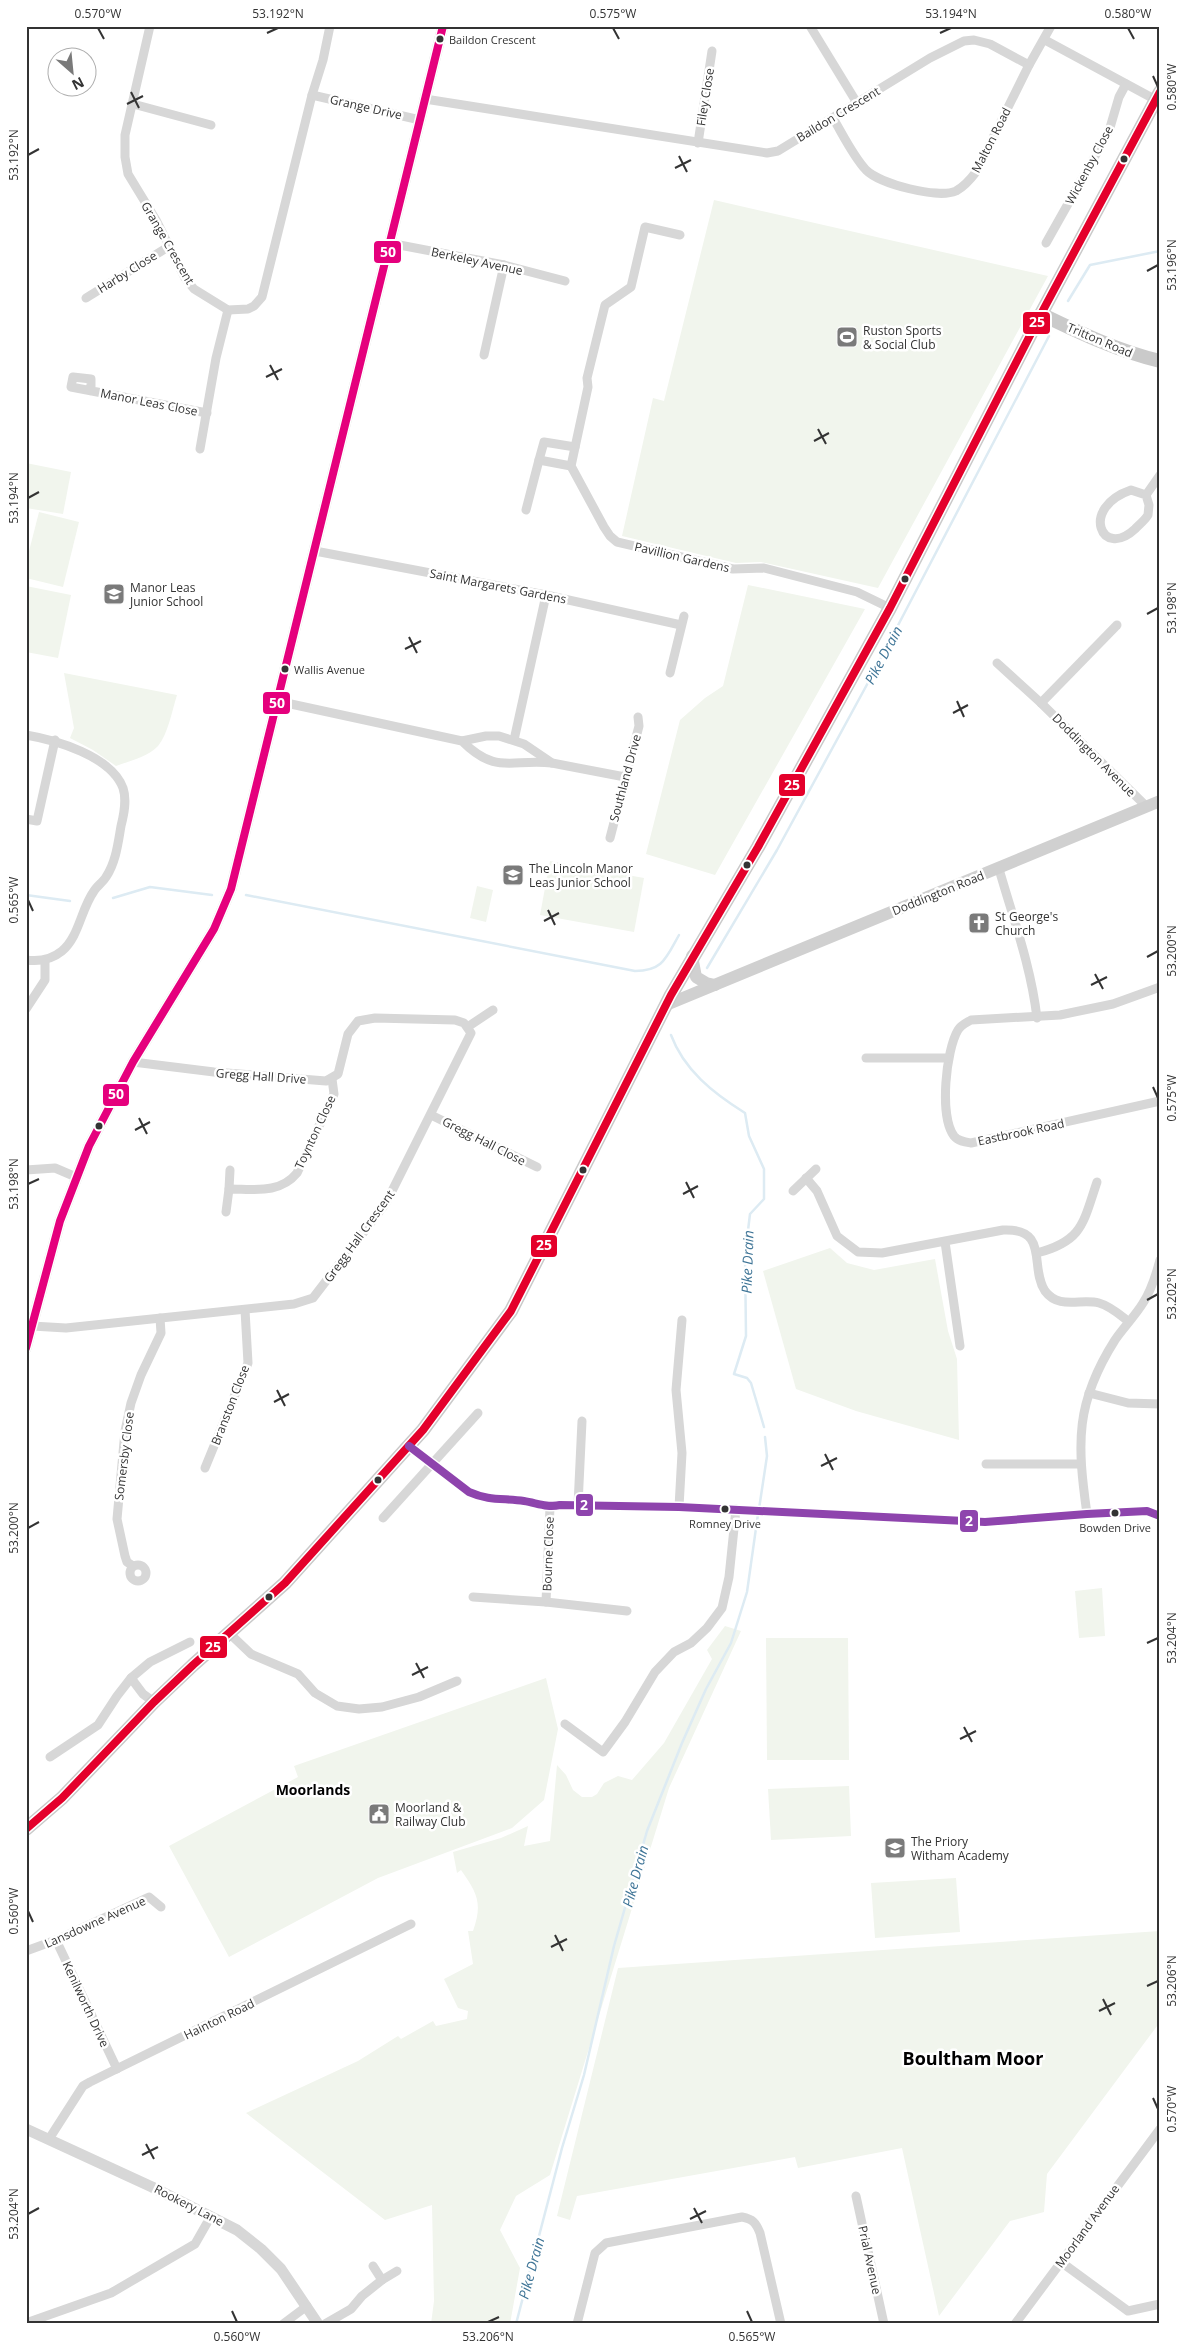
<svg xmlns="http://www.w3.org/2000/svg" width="1186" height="2350" font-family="'Open Sans',sans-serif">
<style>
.green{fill:#f1f5ed}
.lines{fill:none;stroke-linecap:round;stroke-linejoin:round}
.stream{stroke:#ddebf3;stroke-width:2.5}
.minor{stroke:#d7d7d7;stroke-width:9}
.tertiary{stroke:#d7d7d7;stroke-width:11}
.secondary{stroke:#d0d0d0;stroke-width:12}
.primary{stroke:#cacaca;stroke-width:14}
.bus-1-casing{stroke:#fff;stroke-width:11}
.bus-2-casing{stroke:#fff;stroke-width:11}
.bus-3-casing{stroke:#fff;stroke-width:11}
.bus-1{stroke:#e4002b;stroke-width:8}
.bus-2{stroke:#e5007d;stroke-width:8}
.bus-3{stroke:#8e44ad;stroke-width:8}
.ticks{fill:none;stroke:#333;stroke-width:2}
.bus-dot{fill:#333;stroke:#fff;stroke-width:2}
.labels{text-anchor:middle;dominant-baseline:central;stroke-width:5;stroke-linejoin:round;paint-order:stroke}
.bus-label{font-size:11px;fill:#333;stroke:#fff;text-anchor:start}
.street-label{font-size:12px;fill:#333;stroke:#fff}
.poi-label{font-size:12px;fill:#333;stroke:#fff;text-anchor:start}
.water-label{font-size:14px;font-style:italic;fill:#3f7597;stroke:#fff}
.neighbourhood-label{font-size:14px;font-weight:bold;fill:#000;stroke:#fff}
.district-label{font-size:18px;font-weight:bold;fill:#000;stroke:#fff}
.line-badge{stroke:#fff;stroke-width:2}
.badge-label{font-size:14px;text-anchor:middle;font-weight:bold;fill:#fff}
.neatline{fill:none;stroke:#333;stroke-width:2}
.ticks-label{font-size:12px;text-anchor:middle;fill:#333}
</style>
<rect width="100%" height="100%" fill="#fff"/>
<!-- green -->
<g class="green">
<polygon points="714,200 1048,276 878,588 761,562 736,563 622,536 653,398 664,401"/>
<polygon points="26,463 71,472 63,514 26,508"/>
<polygon points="39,512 79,522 63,587 26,578 26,563"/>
<polygon points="748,585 865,609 715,875 646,854 680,720 705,698 723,686"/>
<polygon points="26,586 71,595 58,658 26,652"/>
<path d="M 64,673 L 177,695 C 172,711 168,734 158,746 C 148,757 129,761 116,766 L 93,750 L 70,738 L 74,728 Z"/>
<polygon points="550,861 644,878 634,932 540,915"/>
<polygon points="477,886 493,890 486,922 470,918"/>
<polygon points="830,1248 847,1263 874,1270 935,1259 948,1331 957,1359 959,1440 856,1411 796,1389 763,1271"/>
<polygon points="1102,1588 1105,1636 1079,1638 1075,1591"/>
<path d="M 725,1626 L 741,1631 L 669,1788 L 550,2175 L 516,2196 L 500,2230 L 520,2268 L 510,2324 L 431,2324 L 434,2301 L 432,2205 L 385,2220 L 246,2113 L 358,2061 L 398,2036 L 401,2039 L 433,2021 L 436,2026 L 467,2019 L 468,2011 L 458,2008 L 444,1979 L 473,1964 L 468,1931 L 473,1931 C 483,1903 477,1893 461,1870 L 457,1873 L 453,1852 L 501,1838 L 528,1826 L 524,1846 L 550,1841 L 557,1765 L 566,1775 L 573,1790 L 582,1797 L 592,1797 L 597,1794 L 604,1783 L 618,1776 L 632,1780 L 664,1743 L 712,1659 L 707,1650 Z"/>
<polygon points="766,1638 848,1638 849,1760 767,1760"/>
<polygon points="546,1678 558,1729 544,1800 512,1828 378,1878 229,1957 169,1846 298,1777 294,1766"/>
<polygon points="849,1786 851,1836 771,1840 768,1789"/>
<polygon points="956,1878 960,1932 875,1938 871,1883"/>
<polygon points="1160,1931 1160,2022 1047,2174 1044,2212 1010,2221 939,2316 902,2148 798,2168 795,2157 577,2196 570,2220 557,2216 618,1968"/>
</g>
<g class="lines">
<!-- stream -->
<g class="stream">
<polyline points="1068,301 1090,265 1160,251"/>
<polyline points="26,895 70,901"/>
<path d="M 246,895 L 635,971 C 663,971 666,958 679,935"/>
<polyline points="113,898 150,887 212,895"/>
<polyline points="707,968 777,850 870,679 1049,336"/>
<path d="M 671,1035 C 684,1070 713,1093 745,1113 L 749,1136 L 764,1169 L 764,1199 L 750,1214 L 745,1255 L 746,1336 L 734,1374 L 747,1378 L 751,1383 L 764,1427"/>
<polyline points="759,1509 767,1456 765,1437"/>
<polyline points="516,2324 562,2148 584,2075 614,1946 647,1831 682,1743 706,1689 731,1643 747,1592 758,1514"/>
</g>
<!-- minor -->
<g class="minor">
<polyline points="150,26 125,135 125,157 128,174 156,220 185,278 194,289 228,310 248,309 254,306 262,297 312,95 323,60 330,26"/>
<polyline points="810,26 857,103"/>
<polyline points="1045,40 1156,100"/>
<polyline points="312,95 420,120"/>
<polyline points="425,99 767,153 778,151 930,58 964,41 974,40 990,44 1029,65"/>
<polyline points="133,104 211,125"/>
<path d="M 833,118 C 843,135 853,156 866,170 C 880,184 938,199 956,191 C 965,186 970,180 976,172 L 1029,65 L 1051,26"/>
<polyline points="698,143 712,51"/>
<polyline points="680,235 645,227 631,287 605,305 587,378 588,387 571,466 604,527 610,536 617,542 733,569 764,568 857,592 890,608"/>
<polyline points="389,243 504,265 565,281"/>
<polyline points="1046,243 1109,131 1119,97 1126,84"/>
<polyline points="86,298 168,247"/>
<polyline points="484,355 504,265"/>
<polyline points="91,391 91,379 73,377 71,387 207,413"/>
<polyline points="200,449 216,358 228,310"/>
<polyline points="571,466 539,460 544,442 575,447"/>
<path d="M 1131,490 L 1146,495 L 1149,505 L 1148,515 C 1145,520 1140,524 1135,529 C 1102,560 1079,508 1131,490 Z"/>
<polyline points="1146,495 1160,475"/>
<polyline points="526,510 539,460"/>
<polyline points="315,551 546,595 681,625"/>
<polyline points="997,663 1041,703 1147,807"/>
<polyline points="670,673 684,616"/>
<path d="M 277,701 L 462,741 C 497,776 512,758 552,763"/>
<polyline points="1041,703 1117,625"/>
<path d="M 26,735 C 56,740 111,756 123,788 C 127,800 124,814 121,826 C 118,843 116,862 106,877 C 103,882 97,886 94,891 C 81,909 79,937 62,951 C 51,960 40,962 26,960"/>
<polyline points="514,740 546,595"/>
<polyline points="462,741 486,736 499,736 524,744 552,763 625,777"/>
<polyline points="26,819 37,821 55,740"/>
<polyline points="610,838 639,726 638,717"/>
<path d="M 999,869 C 1013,918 1031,966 1037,1018"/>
<path d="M 1160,987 L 1113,1004 L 1060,1015 L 971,1020 C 966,1023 961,1025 958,1030 C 946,1050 939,1116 954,1136 C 958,1141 965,1142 971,1143 L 1160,1101"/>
<polyline points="26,1009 45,980 45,961"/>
<polyline points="469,1026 493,1010"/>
<polyline points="866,1058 948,1058"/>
<polyline points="431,1115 537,1167"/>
<polyline points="26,1170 55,1168 76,1177"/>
<path d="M 806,1178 L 817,1191 L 837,1236 L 858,1252 L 882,1253 L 1003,1230 C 1050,1228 1029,1267 1045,1291 C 1059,1310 1081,1298 1099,1303 C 1110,1306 1119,1314 1128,1321"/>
<polyline points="229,1189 230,1170"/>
<polyline points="793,1191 816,1169"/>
<path d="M 226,1212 L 229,1189 C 254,1189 280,1194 297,1173 L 334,1094 L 332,1079"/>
<polyline points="945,1242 960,1346"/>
<path d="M 1037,1253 C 1083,1241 1083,1223 1097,1182"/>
<polyline points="32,1326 66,1328 294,1304 313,1298 386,1203 471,1033 464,1023 455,1020 375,1018 358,1021 348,1034 338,1074 326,1081 214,1072 133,1062"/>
<polyline points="1089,1393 1128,1403 1160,1404"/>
<path d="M 409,1446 L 469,1492 C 489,1501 504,1498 524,1501 C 537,1503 547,1508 560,1505 L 679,1507 L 985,1522 L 1087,1514 L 1147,1511 L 1160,1516"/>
<polyline points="986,1464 1080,1464"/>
<polyline points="205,1468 248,1363 245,1310"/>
<polyline points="578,1505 582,1421"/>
<polyline points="679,1507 682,1453 676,1390 682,1320"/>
<path d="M 1087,1514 C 1077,1443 1075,1403 1115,1340 C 1124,1327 1135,1316 1143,1303 C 1151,1291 1156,1275 1160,1260"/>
<polyline points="383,1518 478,1413"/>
<circle cx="138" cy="1573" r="8"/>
<polyline points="133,1566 127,1562 125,1556 117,1519 125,1431 131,1403 141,1375 161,1333 160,1318"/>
<polyline points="473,1597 546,1602 550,1507"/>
<polyline points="546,1602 627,1611"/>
<polyline points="229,1633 251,1654 298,1674 315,1693 337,1706 359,1709 382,1707 419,1697 457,1681"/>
<polyline points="131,1678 150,1662 190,1642"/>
<polyline points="565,1724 603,1752 625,1722 655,1672 674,1652 691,1643 707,1628 722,1608 729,1577 736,1509"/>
<polyline points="50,1757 98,1725 117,1696 131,1678 143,1694 154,1702"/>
<polyline points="56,1940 117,2069"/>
<polyline points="26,1951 56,1940 149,1897 161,1907"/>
<polyline points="49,2139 83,2086 90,2082 411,1924"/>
<polyline points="856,2196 884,2324"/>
<polyline points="1061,2262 1128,2311 1160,2304"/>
<polyline points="382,2280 397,2271"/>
<polyline points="26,2323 111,2293 195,2244 211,2216"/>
<polyline points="283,2324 307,2306"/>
<polyline points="325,2324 351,2309 362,2296 382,2280 373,2266"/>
<path d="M 577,2324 L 595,2253 L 606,2243 L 742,2217 C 753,2219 756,2223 760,2233 L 781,2324"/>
<polyline points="1015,2324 1160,2129"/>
</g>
<!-- tertiary -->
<g class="tertiary">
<polyline points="26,1348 60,1221 89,1146 133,1062 214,929 231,889 443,26"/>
<polyline points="26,2129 152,2187 237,2230 261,2249 281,2269 318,2324"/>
</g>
<!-- secondary -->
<g class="secondary">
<polyline points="692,956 696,977 706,983 715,985"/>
<polyline points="666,1005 1160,801"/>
</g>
<!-- primary -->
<g class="primary">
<path d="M 1041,314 C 1080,333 1118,351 1160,361"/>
<polyline points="26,1829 62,1798 154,1702 193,1665 285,1583 423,1430 511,1311 671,995 758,847 890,608 1041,314 1160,92"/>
</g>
<!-- bus-1 casing -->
<g class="bus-1-casing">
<polyline id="bus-1" points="26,1829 62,1798 154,1702 193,1665 285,1583 423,1430 511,1311 671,995 758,847 890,608 1041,314 1160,92"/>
</g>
<!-- bus-2 casing -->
<g class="bus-2-casing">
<polyline id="bus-2" points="26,1348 60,1221 89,1146 133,1062 214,929 231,889 443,26"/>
</g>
<!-- bus-3 casing -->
<g class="bus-3-casing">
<path id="bus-3" d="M 409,1446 L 469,1492 C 489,1501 504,1498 524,1501 C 537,1503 547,1508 560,1505 L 679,1507 L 985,1522 L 1087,1514 L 1147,1511 L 1160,1516"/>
</g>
<!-- bus-1 -->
<use href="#bus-1" class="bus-1"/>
<!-- bus-2 -->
<use href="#bus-2" class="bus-2"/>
<!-- bus-3 -->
<use href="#bus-3" class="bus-3"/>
</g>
<!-- ticks -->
<path class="ticks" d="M 98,28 L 104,39M 613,28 L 619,39M 1128,28 L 1134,39M 267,33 L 278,28M 940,33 L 951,28M 1153,76 L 1158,87M 131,92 L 139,108M 127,104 L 143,96M 28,155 L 39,149M 679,156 L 687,172M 675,168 L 691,160M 1147,271 L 1158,265M 270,365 L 278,380M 266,377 L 282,369M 818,429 L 826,444M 814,441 L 829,433M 28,498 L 39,492M 1147,614 L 1158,608M 409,637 L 417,653M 405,649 L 421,641M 957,701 L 964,717M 953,713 L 968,705M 28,900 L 33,911M 548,910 L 555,925M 544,921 L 559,913M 1147,957 L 1158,951M 1095,974 L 1103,989M 1091,985 L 1107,977M 1153,1087 L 1158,1098M 139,1118 L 147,1134M 135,1130 L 150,1122M 686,1182 L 694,1198M 28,1184 L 39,1179M 683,1194 L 698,1186M 1147,1300 L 1158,1294M 277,1390 L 285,1406M 274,1402 L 289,1394M 825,1454 L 833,1470M 821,1466 L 837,1458M 28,1528 L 39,1522M 1147,1643 L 1158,1638M 416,1663 L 424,1678M 412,1675 L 428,1667M 964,1727 L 972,1742M 960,1739 L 976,1731M 28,1911 L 33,1922M 555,1935 L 563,1951M 551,1947 L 567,1939M 1147,1986 L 1158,1981M 1103,1999 L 1111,2015M 1099,2011 L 1115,2003M 1153,2098 L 1158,2109M 146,2144 L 154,2159M 142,2155 L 158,2147M 694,2208 L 702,2223M 28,2214 L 39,2208M 690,2219 L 706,2211M 232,2311 L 237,2322M 747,2311 L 752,2322M 488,2322 L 499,2317"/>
<!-- icons -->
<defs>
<g id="stadium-square" transform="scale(1.125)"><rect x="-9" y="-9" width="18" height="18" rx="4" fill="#7a7a7a" stroke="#fff"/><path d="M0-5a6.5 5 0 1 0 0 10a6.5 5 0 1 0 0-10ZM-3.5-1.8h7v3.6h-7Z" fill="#fff"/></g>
<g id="school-square" transform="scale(1.125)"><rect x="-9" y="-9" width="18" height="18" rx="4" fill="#7a7a7a" stroke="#fff"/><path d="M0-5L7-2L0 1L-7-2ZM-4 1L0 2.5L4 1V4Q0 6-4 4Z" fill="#fff"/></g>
<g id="church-square" transform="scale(1.125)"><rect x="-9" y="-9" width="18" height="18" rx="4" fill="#7a7a7a" stroke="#fff"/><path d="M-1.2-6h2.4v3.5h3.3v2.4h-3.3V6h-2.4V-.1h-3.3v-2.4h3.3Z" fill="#fff"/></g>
<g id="civic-square" transform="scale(1.125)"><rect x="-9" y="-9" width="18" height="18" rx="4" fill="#7a7a7a" stroke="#fff"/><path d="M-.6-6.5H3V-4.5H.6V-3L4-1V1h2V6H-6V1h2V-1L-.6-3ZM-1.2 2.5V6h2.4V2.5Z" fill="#fff"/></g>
</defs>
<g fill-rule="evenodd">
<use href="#stadium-square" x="847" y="337"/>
<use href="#school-square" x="114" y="594"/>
<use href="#school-square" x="513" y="875"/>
<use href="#church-square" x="979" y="923"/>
<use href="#civic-square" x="379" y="1814"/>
<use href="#school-square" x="895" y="1848"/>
</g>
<!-- markers -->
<g class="bus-dot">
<circle cx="440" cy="39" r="4.5"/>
<circle cx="1124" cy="159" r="4.5"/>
<circle cx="905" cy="579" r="4.5"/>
<circle cx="285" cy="669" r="4.5"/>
<circle cx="747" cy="865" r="4.5"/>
<circle cx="99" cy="1126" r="4.5"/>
<circle cx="583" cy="1170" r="4.5"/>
<circle cx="378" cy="1480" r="4.5"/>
<circle cx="725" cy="1509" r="4.5"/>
<circle cx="1115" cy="1513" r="4.5"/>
<circle cx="269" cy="1597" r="4.5"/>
</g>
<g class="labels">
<!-- bus labels -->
<g class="bus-label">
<text x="449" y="39">Baildon Crescent</text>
<text x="294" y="669">Wallis Avenue</text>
<text x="725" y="1523" text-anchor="middle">Romney Drive</text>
<text x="1115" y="1527" text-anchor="middle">Bowden Drive</text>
</g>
<!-- street labels -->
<g class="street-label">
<text transform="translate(705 97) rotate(-81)">Filey Close</text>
<text transform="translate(366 107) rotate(13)">Grange Drive</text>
<text transform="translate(838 114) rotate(-31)">Baildon Crescent</text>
<text transform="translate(991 140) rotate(-63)">Malton Road</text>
<text transform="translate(1089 165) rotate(-62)">Wickenby Close</text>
<text transform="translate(168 243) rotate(60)">Grange Crescent</text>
<text transform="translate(477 261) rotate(12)">Berkeley Avenue</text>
<text transform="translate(127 272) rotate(-32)">Harby Close</text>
<text transform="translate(1100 340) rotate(23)">Tritton Road</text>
<text transform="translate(149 402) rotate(11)">Manor Leas Close</text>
<text transform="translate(682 557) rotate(13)">Pavillion Gardens</text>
<text transform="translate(498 586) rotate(11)">Saint Margarets Gardens</text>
<text transform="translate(1094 755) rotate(45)">Doddington Avenue</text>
<text transform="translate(625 778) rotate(-75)">Southland Drive</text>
<text transform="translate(938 893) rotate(-22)">Doddington Road</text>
<text transform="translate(261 1076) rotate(4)">Gregg Hall Drive</text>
<text transform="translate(315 1132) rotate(-65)">Toynton Close</text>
<text transform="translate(1021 1132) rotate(-12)">Eastbrook Road</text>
<text transform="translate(484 1141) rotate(27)">Gregg Hall Close</text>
<text transform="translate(359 1236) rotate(-54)">Gregg Hall Crescent</text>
<text transform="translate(230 1405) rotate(-69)">Branston Close</text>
<text transform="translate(124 1456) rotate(-83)">Somersby Close</text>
<text transform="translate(548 1554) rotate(-88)">Bourne Close</text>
<text transform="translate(95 1922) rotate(-24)">Lansdowne Avenue</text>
<text transform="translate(86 2004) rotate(65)">Kenilworth Drive</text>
<text transform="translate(219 2019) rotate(-26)">Hainton Road</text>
<text transform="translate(189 2205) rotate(27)">Rookery Lane</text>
<text transform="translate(1087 2226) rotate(-54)">Moorland Avenue</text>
<text transform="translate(870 2260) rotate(78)">Prial Avenue</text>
</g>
<!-- poi labels -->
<g class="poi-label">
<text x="863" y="330">Ruston Sports<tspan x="863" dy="14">&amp; Social Club</tspan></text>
<text x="130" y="587">Manor Leas<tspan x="130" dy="14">Junior School</tspan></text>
<text x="529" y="868">The Lincoln Manor<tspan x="529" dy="14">Leas Junior School</tspan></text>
<text x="995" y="916">St George's<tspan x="995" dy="14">Church</tspan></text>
<text x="395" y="1807">Moorland &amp;<tspan x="395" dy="14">Railway Club</tspan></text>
<text x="911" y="1841">The Priory<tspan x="911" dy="14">Witham Academy</tspan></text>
</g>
<!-- water labels -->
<g class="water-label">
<text transform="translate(883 655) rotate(-62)">Pike Drain</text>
<text transform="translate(747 1262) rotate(-88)">Pike Drain</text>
<text transform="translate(635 1876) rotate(-75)">Pike Drain</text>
<text transform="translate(531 2268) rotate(-75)">Pike Drain</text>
</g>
<!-- neighbourhood labels -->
<g class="neighbourhood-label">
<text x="313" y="1789">Moorlands</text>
</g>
<!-- district labels -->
<g class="district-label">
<text x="973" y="2058">Boultham Moor</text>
</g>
</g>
<g class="line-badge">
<rect x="373" y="240" width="29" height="24" rx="5" fill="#e5007d"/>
<rect x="1022" y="311" width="29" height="24" rx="5" fill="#e4002b"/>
<rect x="262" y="691" width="29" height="24" rx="5" fill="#e5007d"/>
<rect x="778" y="773" width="28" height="24" rx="5" fill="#e4002b"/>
<rect x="102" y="1083" width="28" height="24" rx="5" fill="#e5007d"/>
<rect x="530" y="1234" width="28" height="24" rx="5" fill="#e4002b"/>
<rect x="575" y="1493" width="19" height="24" rx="5" fill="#8e44ad"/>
<rect x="959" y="1509" width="20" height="24" rx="5" fill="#8e44ad"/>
<rect x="199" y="1635" width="29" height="24" rx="5" fill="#e4002b"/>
</g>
<g class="badge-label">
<text x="388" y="257">50</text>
<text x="1037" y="327">25</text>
<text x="277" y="708">50</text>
<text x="792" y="790">25</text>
<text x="116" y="1099">50</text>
<text x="544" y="1250">25</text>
<text x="584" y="1510">2</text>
<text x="969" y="1526">2</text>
<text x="213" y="1652">25</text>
</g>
<!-- border -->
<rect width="1186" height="2350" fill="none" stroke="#ffffff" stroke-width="55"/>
<!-- north arrow -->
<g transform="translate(72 72) rotate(153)"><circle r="24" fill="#ffffff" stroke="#adadad"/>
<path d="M0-4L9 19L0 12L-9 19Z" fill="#7a7a7a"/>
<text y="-8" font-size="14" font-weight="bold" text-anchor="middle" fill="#333333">N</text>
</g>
<rect x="28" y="28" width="1130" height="2294" class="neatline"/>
<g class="ticks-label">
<text x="98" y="18">0.570°W</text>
<text x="278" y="18">53.192°N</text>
<text x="613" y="18">0.575°W</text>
<text x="951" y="18">53.194°N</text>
<text x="1128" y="18">0.580°W</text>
<text transform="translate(1172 87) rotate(-90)" y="4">0.580°W</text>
<text transform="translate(14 155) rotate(-90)" y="4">53.192°N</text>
<text transform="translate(1172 265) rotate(-90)" y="4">53.196°N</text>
<text transform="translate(14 498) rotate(-90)" y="4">53.194°N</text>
<text transform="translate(1172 608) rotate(-90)" y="4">53.198°N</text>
<text transform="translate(14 900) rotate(-90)" y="4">0.565°W</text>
<text transform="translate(1172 951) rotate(-90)" y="4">53.200°N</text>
<text transform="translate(1172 1098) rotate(-90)" y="4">0.575°W</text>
<text transform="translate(14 1184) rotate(-90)" y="4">53.198°N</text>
<text transform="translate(1172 1294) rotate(-90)" y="4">53.202°N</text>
<text transform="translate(14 1528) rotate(-90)" y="4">53.200°N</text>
<text transform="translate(1172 1638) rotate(-90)" y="4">53.204°N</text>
<text transform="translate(14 1911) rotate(-90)" y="4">0.560°W</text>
<text transform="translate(1172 1981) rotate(-90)" y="4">53.206°N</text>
<text transform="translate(1172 2109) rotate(-90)" y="4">0.570°W</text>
<text transform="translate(14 2214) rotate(-90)" y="4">53.204°N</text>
<text x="237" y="2341">0.560°W</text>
<text x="488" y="2341">53.206°N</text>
<text x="752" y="2341">0.565°W</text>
</g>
</svg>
